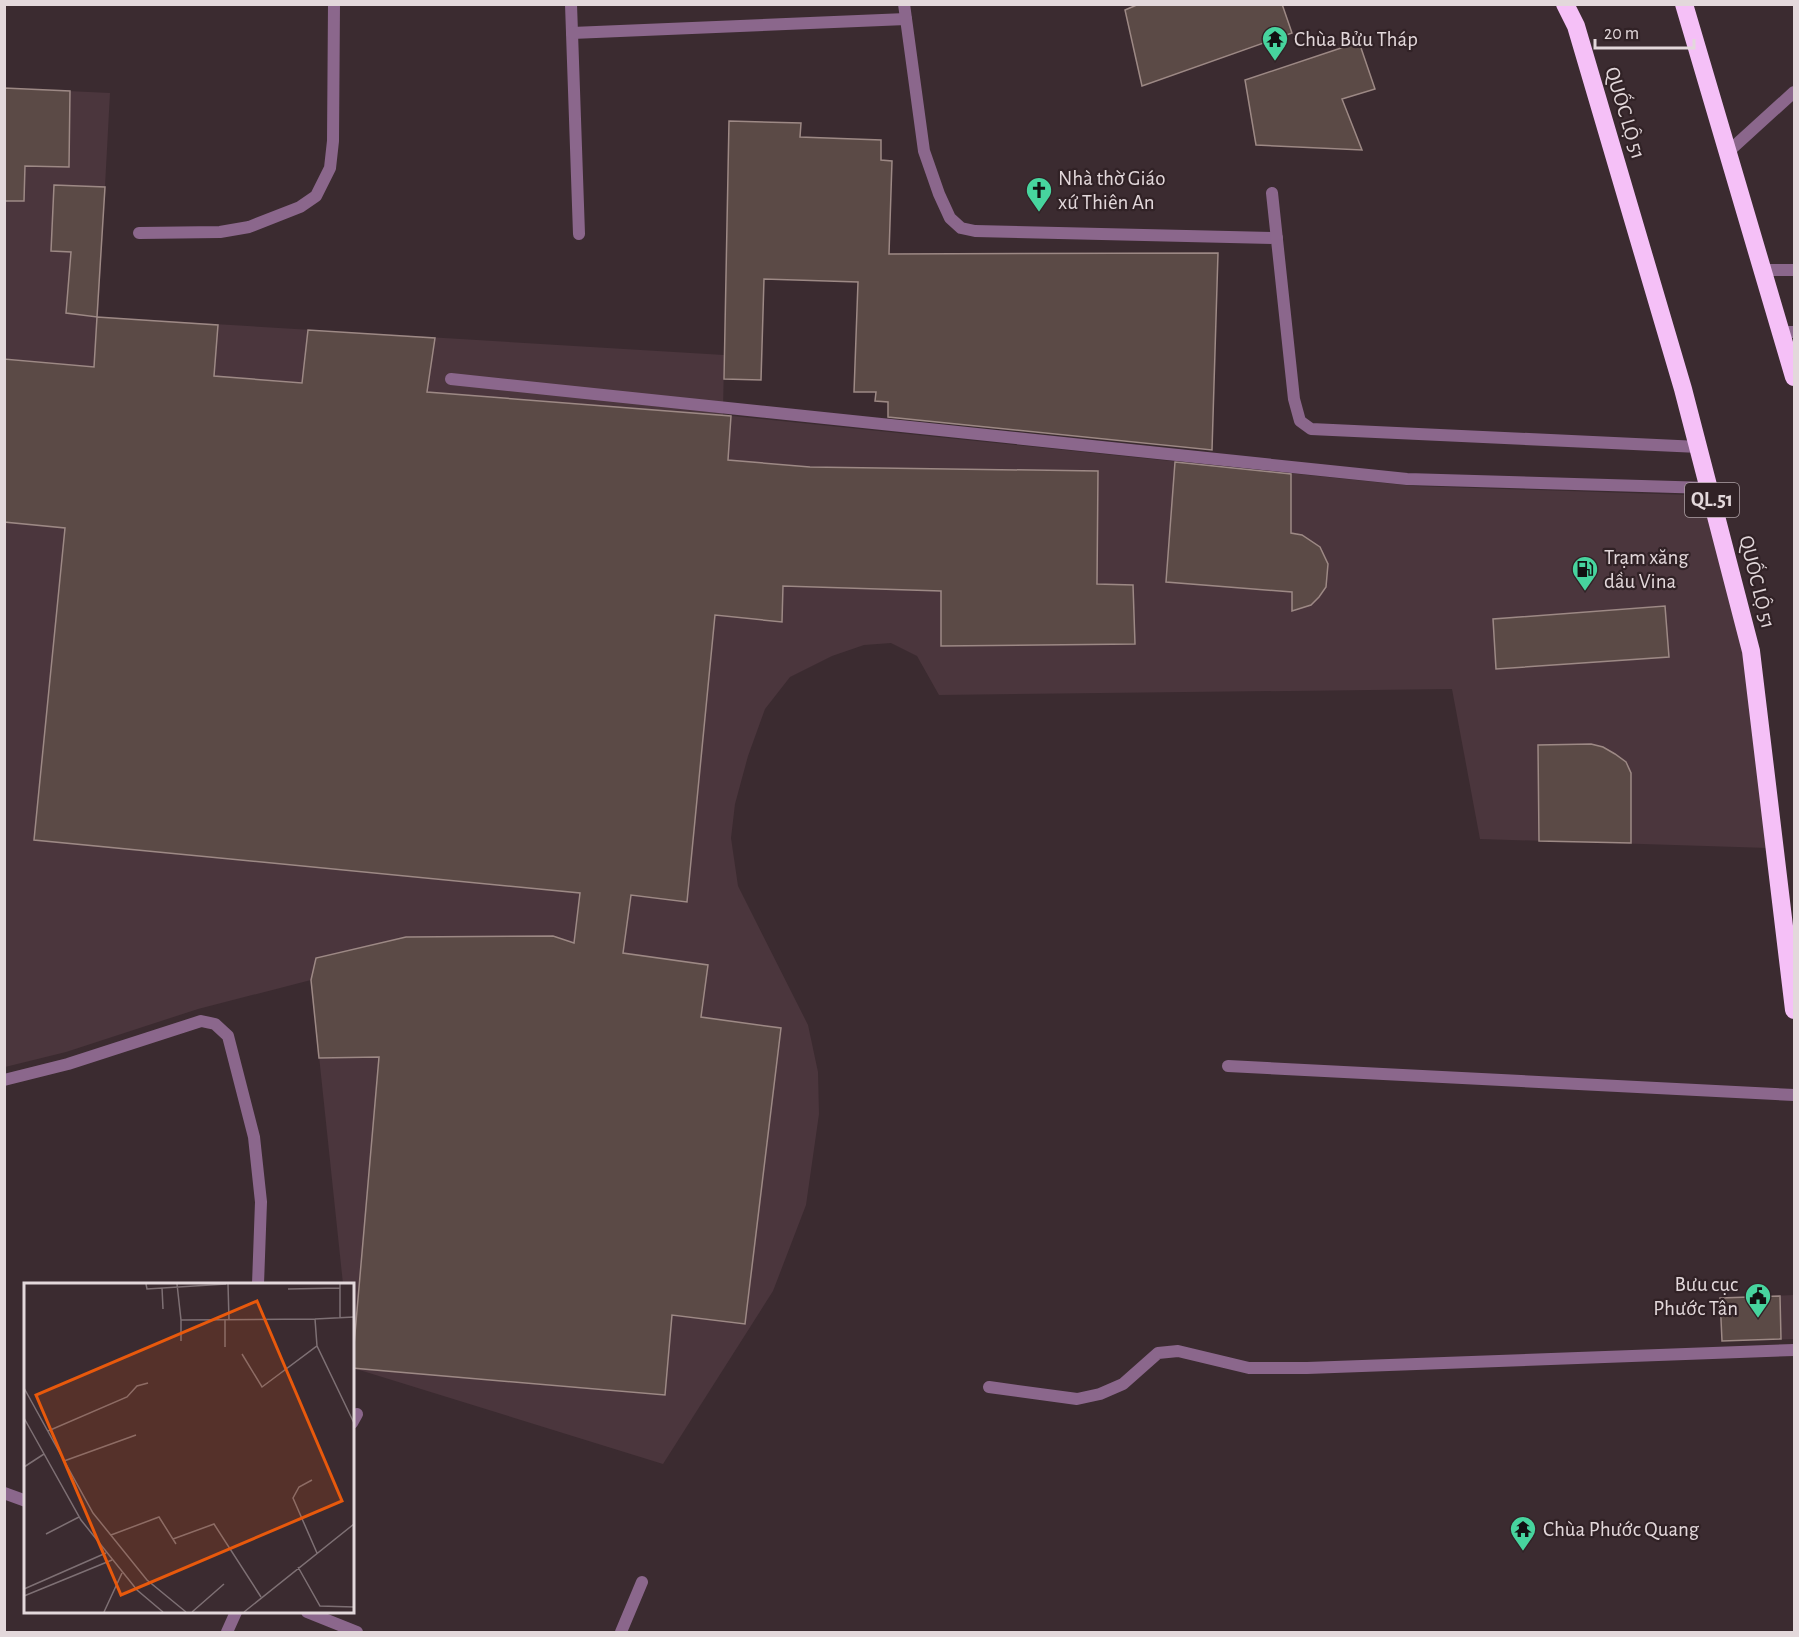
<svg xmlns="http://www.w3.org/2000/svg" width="1799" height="1637" font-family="'Alegreya Sans',sans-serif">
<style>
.built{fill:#4b363d}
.building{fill:#5b4a46;stroke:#9d8985;stroke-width:1.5}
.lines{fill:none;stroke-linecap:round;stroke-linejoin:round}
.lane{stroke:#8b678c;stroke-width:12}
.street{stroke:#8b678c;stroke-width:12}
.highway{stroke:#f5c0f7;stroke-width:18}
.labels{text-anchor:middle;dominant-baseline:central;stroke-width:4.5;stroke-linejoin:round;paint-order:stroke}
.shield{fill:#312226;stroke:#aea1a5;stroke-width:1.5}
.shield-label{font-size:20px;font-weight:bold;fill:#e3d8db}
.poi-label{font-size:21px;fill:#e3d8db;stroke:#312226;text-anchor:start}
.street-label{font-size:21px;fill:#e3d8db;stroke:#312226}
.inset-road{fill:none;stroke:#7e7074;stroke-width:1.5}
.view{fill:#e8590c;fill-opacity:0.15;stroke:#e8590c;stroke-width:3}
.inset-edge{fill:none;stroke:#e3d8db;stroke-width:3}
</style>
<rect width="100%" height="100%" fill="#3b2b30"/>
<!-- built -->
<g class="built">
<polygon points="5,88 110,93 98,317 724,355 723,415 1414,486 1720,496 1760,746 1769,848 1480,839 1452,689 939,695 917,656 891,643 864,645 832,656 790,677 765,709 748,756 735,804 731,838 738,886 808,1025 818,1072 819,1114 806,1205 773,1291 663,1464 353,1368 352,1284 343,1284 311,980 198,1009 66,1052 5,1067"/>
<polygon points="1794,1295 1794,1339 1722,1341 1720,1298"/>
</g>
<!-- building -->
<g class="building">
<polygon points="1139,4 1282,4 1292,33 1142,86 1125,10"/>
<polygon points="1359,42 1375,89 1342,99 1362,150 1256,145 1245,80"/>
<polygon points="4,88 70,91 69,167 25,166 24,201 4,201"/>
<polygon points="729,121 801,123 800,137 881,140 881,160 892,161 889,254 1218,253 1212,450 888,417 888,402 875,401 876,392 854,392 858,282 764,279 761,380 724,379"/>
<polygon points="54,185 105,187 97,317 66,313 71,252 51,251"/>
<polygon points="97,317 218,325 214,376 302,383 308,330 435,338 427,392 731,416 728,460 810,467 1098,471 1097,584 1133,585 1135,644 941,646 941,591 783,586 782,622 715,615 687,902 631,895 623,953 708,965 701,1017 781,1028 745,1324 672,1315 665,1395 352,1368 379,1057 319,1058 311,980 316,958 406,937 553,936 574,943 580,893 34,840 65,528 4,522 4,359 94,367"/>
<polygon points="1175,462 1291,474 1291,533 1302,535 1320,547 1328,564 1326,587 1319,597 1311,605 1292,611 1292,592 1166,582"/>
<polygon points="1665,606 1669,657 1496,669 1493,619"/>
<polygon points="1591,744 1603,747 1615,754 1626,762 1631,773 1631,843 1539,841 1538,745"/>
<polygon points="1780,1296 1781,1339 1722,1341 1720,1298"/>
</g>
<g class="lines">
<!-- lane -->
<g class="lane">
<polyline points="571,4 579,234"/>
<polyline points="572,33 906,19"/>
<polyline points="451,379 1407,479 1709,488"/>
</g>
<!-- street -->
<g class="street">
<polyline points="904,4 924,151 939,194 950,218 961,228 975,231 1277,238"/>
<polyline points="1728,152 1794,92"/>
<polyline points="1272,193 1294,399 1300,421 1311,429 1699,447"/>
<polyline points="139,233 220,232 249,227 300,207 316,196 330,168 333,141 334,4"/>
<polyline points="1763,270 1794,270"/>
<polyline points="1782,332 1794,332"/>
<polyline points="1228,1066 1794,1095"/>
<polyline points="4,1080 68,1064 201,1021 215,1024 228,1036 254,1137 261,1202 258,1284"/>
<polyline points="989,1387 1077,1399 1100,1394 1123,1384 1158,1353 1178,1351 1249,1368 1307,1368 1794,1350"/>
<polyline points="352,1423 357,1414"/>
<polyline points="4,1493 26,1501"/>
<polyline points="307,1612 357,1632"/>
<polyline points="227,1632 236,1612"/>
<polyline points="621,1632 642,1582"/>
</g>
<!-- highway -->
<g class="highway">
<polyline points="1565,4 1576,26 1683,389 1751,651 1794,1010"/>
<polyline points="1684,4 1794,377"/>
</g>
</g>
<!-- icons -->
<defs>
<g id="temple-pin" transform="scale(1.35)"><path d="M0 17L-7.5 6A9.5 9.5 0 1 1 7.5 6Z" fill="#47d49e" stroke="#312226"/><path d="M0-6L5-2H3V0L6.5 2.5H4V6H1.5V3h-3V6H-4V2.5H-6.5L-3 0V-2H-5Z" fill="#111"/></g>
<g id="church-pin" transform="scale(1.35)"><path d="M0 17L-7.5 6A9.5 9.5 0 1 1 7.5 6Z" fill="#47d49e" stroke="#312226"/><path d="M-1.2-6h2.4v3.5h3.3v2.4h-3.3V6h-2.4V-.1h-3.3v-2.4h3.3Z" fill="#111"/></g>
<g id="fuel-pin" transform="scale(1.35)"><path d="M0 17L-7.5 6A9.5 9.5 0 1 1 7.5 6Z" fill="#47d49e" stroke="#312226"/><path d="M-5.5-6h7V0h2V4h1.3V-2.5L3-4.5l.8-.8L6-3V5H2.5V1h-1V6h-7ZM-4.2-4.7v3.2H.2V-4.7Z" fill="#111"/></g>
<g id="civic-pin" transform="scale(1.35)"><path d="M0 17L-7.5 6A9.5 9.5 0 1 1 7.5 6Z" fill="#47d49e" stroke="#312226"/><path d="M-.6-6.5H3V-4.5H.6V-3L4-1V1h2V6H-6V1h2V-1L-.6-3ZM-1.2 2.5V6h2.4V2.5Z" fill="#111"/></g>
</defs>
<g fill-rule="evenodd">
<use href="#temple-pin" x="1275" y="39"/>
<use href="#church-pin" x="1039" y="190"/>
<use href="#fuel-pin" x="1585" y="569"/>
<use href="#civic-pin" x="1758" y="1296"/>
<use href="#temple-pin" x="1523" y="1529"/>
</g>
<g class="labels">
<!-- shield labels -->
<rect class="shield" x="1685" y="483" width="54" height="34" rx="4.5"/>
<g class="shield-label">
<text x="1712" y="500">QL.51</text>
</g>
<!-- poi labels -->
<g class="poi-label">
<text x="1294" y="39">Chùa Bửu Tháp</text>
<text x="1058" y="178">Nhà thờ Giáo<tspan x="1058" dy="24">xứ Thiên An</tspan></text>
<text x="1604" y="557">Trạm xăng<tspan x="1604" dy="24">dầu Vina</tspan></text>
<text x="1738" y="1284" text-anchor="end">Bưu cục<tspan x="1738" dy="24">Phước Tân</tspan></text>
<text x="1543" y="1529">Chùa Phước Quang</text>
</g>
<!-- street labels -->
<g class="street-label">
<text transform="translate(1625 113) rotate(73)">QUỐC LỘ 51</text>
<text transform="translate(1757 582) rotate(76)">QUỐC LỘ 51</text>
</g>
</g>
<!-- overview -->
<g transform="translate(24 1283)">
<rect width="330" height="330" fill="#3b2b30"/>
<path class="inset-road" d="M 122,1 L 123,6 L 202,1M 153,1 L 157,37 L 291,36 L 293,63M 204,1 L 205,37M 316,1 L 316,35M 138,5 L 139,26M 264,6 L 316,5M 291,36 L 330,34M 157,37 L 157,58M 201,64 L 201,37M 218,71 L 238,104 L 293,63 L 330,140M 0,105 L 69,230 L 123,297 L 162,329M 0,135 L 57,237 L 113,307 L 139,329M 24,148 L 103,114 L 113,103 L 124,100M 40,178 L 112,152M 0,184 L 20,171M 288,197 L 275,204 L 269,215 L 293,270M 22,251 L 55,234M 87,252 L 135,234 L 152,261M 149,256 L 190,241 L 237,314M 274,284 L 296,323 L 330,324M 0,306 L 82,270M 0,313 L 88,277M 80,329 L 98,290M 168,329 L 200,301M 220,329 L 330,241"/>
<path class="view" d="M 233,18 L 318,218 L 97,312 L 12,112 Z"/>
<rect width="330" height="330" class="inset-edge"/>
</g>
<!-- border -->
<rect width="1799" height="1637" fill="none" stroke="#e3d8db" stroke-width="12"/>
<!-- scale -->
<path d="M1595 39v9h99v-9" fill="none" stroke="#e3d8db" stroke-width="3"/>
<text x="1604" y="39" font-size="18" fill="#e3d8db" stroke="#312226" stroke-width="4.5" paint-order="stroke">20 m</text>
</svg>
